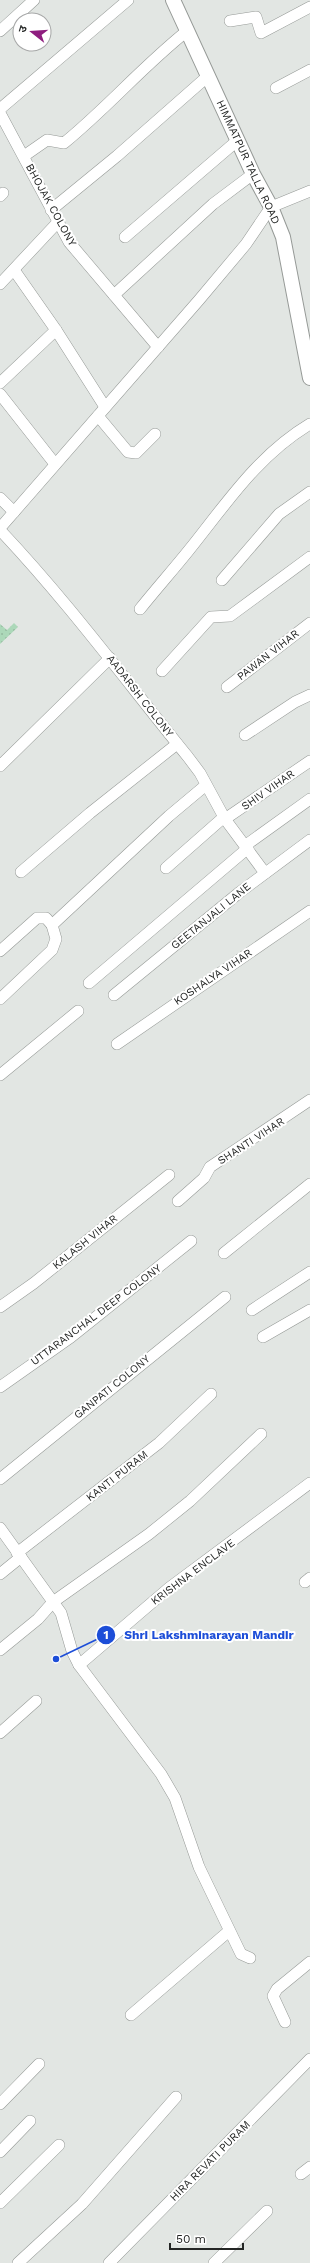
<svg xmlns="http://www.w3.org/2000/svg" width="310" height="2263" font-family="'Work Sans','Noto Sans Devanagari',sans-serif">
<style>
.grass{fill:url(#grass-dots)}
.lines{fill:none;stroke-linecap:round;stroke-linejoin:round}
.minor-casing{stroke:#969a97;stroke-width:12}
.tertiary-casing{stroke:#969a97;stroke-width:16}
.minor{stroke:#fff;stroke-width:11}
.tertiary{stroke:#fff;stroke-width:14}
.labels{text-anchor:middle;dominant-baseline:central;stroke-width:4;stroke-linejoin:round;paint-order:stroke}
.street-label{font-size:11px;fill:#242625;stroke:#fff}
.leader{fill:none;stroke:#1d4ed8;stroke-width:1.5}
.callout-dot{fill:#1d4ed8;stroke:#fff;stroke-width:1.5}
.mark-label{font-size:12px;text-anchor:middle;font-weight:bold;fill:#fff}
.callout-label{font-size:12px;text-anchor:middle;font-weight:bold;fill:#1d4ed8;stroke:#fff;stroke-width:4;stroke-linejoin:round;paint-order:stroke}
</style>
<defs>
<pattern id="grass-dots" width="8" height="8" patternUnits="userSpaceOnUse"><rect width="8" height="8" fill="#acd8b9"/><path d="M2 2h.1M6 6h.1" fill="none" stroke="#94b99f" stroke-width="1.8" stroke-linecap="round"/></pattern>
</defs>
<rect width="100%" height="100%" fill="#e2e6e3"/>
<!-- grass -->
<polygon class="grass" points="14,623 18,627 0,644 0,624 7,630"/>
<g class="lines">
<!-- minor casing -->
<g class="minor-casing">
<g id="minor">
<polyline points="230,21 256,17 261,33 310,7"/>
<polyline points="0,31 34,0"/>
<polyline points="276,88 310,70"/>
<polyline points="0,109 128,0"/>
<polyline points="0,113 69,242 158,347"/>
<path d="M 24,156 L 47,140 L 64,143 C 107,108 143,66 187,31"/>
<polyline points="0,196 3,193"/>
<polyline points="51,210 117,156 208,76"/>
<polyline points="125,237 238,140"/>
<polyline points="14,270 56,330 105,407"/>
<polyline points="0,284 58,222"/>
<polyline points="114,295 213,204 253,174"/>
<polyline points="0,383 56,330"/>
<polyline points="0,394 55,464"/>
<polyline points="98,416 128,452 136,453 155,434"/>
<polyline points="0,498 14,512"/>
<polyline points="0,528 199,300 246,244 271,207 310,191"/>
<path d="M 0,530 C 68,602 126,681 188,757 L 200,773 L 225,819 L 265,873"/>
<polyline points="222,580 279,514 310,492"/>
<path d="M 140,609 C 156,589 173,570 189,550 C 226,504 258,455 310,424"/>
<polyline points="162,671 211,617 230,616 310,557"/>
<polyline points="227,687 310,623"/>
<polyline points="245,735 295,702 310,695"/>
<polyline points="0,766 110,658"/>
<polyline points="225,819 310,761"/>
<polyline points="246,845 310,799"/>
<polyline points="166,868 224,817"/>
<polyline points="21,872 90,813 177,744"/>
<polyline points="0,951 37,918 46,918 52,925"/>
<polyline points="89,983 248,848"/>
<polyline points="114,995 240,892 310,840"/>
<polyline points="0,999 52,950 56,939 52,925 169,816 206,785"/>
<polyline points="117,1044 310,911"/>
<polyline points="0,1075 78,1011"/>
<polyline points="178,1201 204,1178 210,1167 310,1100"/>
<polyline points="224,1253 310,1184"/>
<polyline points="0,1307 34,1283 169,1175"/>
<polyline points="252,1310 310,1272"/>
<polyline points="263,1337 310,1310"/>
<polyline points="0,1387 71,1337 191,1241"/>
<polyline points="0,1479 225,1297"/>
<polyline points="0,1528 61,1613 72,1651 79,1665 161,1774 175,1798 199,1867 241,1954 250,1958"/>
<polyline points="17,1553 159,1443 211,1394"/>
<polyline points="0,1574 21,1557"/>
<polyline points="305,1582 310,1578"/>
<polyline points="0,1650 38,1619 53,1602 149,1534 190,1501 261,1434"/>
<polyline points="79,1665 169,1588 310,1483"/>
<polyline points="0,1733 36,1701"/>
<polyline points="131,2015 229,1931"/>
<polyline points="285,2022 273,1996 277,1989 310,1962"/>
<polyline points="0,2104 39,2064"/>
<polyline points="0,2152 30,2121"/>
<polyline points="301,2174 310,2167"/>
<polyline points="0,2203 59,2145"/>
<polyline points="18,2263 82,2204 176,2097"/>
<polyline points="109,2263 310,2059"/>
<polyline points="214,2263 267,2211"/>
</g>
</g>
<!-- tertiary casing -->
<g class="tertiary-casing">
<polyline id="tertiary" points="173,0 253,174 271,207 283,237 310,378"/>
</g>
<!-- minor -->
<use href="#minor" class="minor"/>
<!-- tertiary -->
<use href="#tertiary" class="tertiary"/>
</g>
<g class="labels">
<!-- street labels -->
<g class="street-label">
<text transform="translate(248 162) rotate(65)">HIMMATPUR TALLA ROAD</text>
<text transform="translate(51 205) rotate(61)">BHOJAK COLONY</text>
<text transform="translate(268 655) rotate(-38)">PAWAN VIHAR</text>
<text transform="translate(140 696) rotate(52)">AADARSH COLONY</text>
<text transform="translate(268 790) rotate(-35)">SHIV VIHAR</text>
<text transform="translate(211 916) rotate(-39)">GEETANJALI LANE</text>
<text transform="translate(213 977) rotate(-34)">KOSHALYA VIHAR</text>
<text transform="translate(251 1141) rotate(-33)">SHANTI VIHAR</text>
<text transform="translate(85 1242) rotate(-39)">KALASH VIHAR</text>
<text transform="translate(96 1315) rotate(-37)">UTTARANCHAL DEEP COLONY</text>
<text transform="translate(112 1387) rotate(-39)">GANPATI COLONY</text>
<text transform="translate(117 1476) rotate(-38)">KANTI PURAM</text>
<text transform="translate(193 1572) rotate(-37)">KRISHNA ENCLAVE</text>
<text transform="translate(210 2161) rotate(-45)">HIRA REVATI PURAM</text>
</g>
</g>
<!-- callouts -->
<path class="leader" d="M56 1659L106 1635"/>
<g class="callout-dot">
<circle cx="56" cy="1659" r="4"/>
<circle cx="106" cy="1635" r="10"/>
</g>
<g class="mark-label">
<text x="106" y="1639">1</text>
</g>
<g class="callout-label">
<text x="209" y="1639">Shri Lakshminarayan Mandir</text>
</g>
<!-- north arrow -->
<g transform="translate(32 32) rotate(287)"><circle r="19" fill="#ffffff" stroke="#a7a8a8"/>
<path d="M0-3L7 15L0 10L-7 15Z" fill="#8e1d7f"/>
<text y="-6" font-size="11" font-weight="bold" text-anchor="middle" fill="#242625">उ</text>
</g>
<!-- scale -->
<path d="M170 2243v6h73v-6" fill="none" stroke="#242625" stroke-width="2"/>
<text x="176" y="2243" font-size="12" fill="#242625" stroke="#ffffff" stroke-width="3" paint-order="stroke">50 m</text>
</svg>
